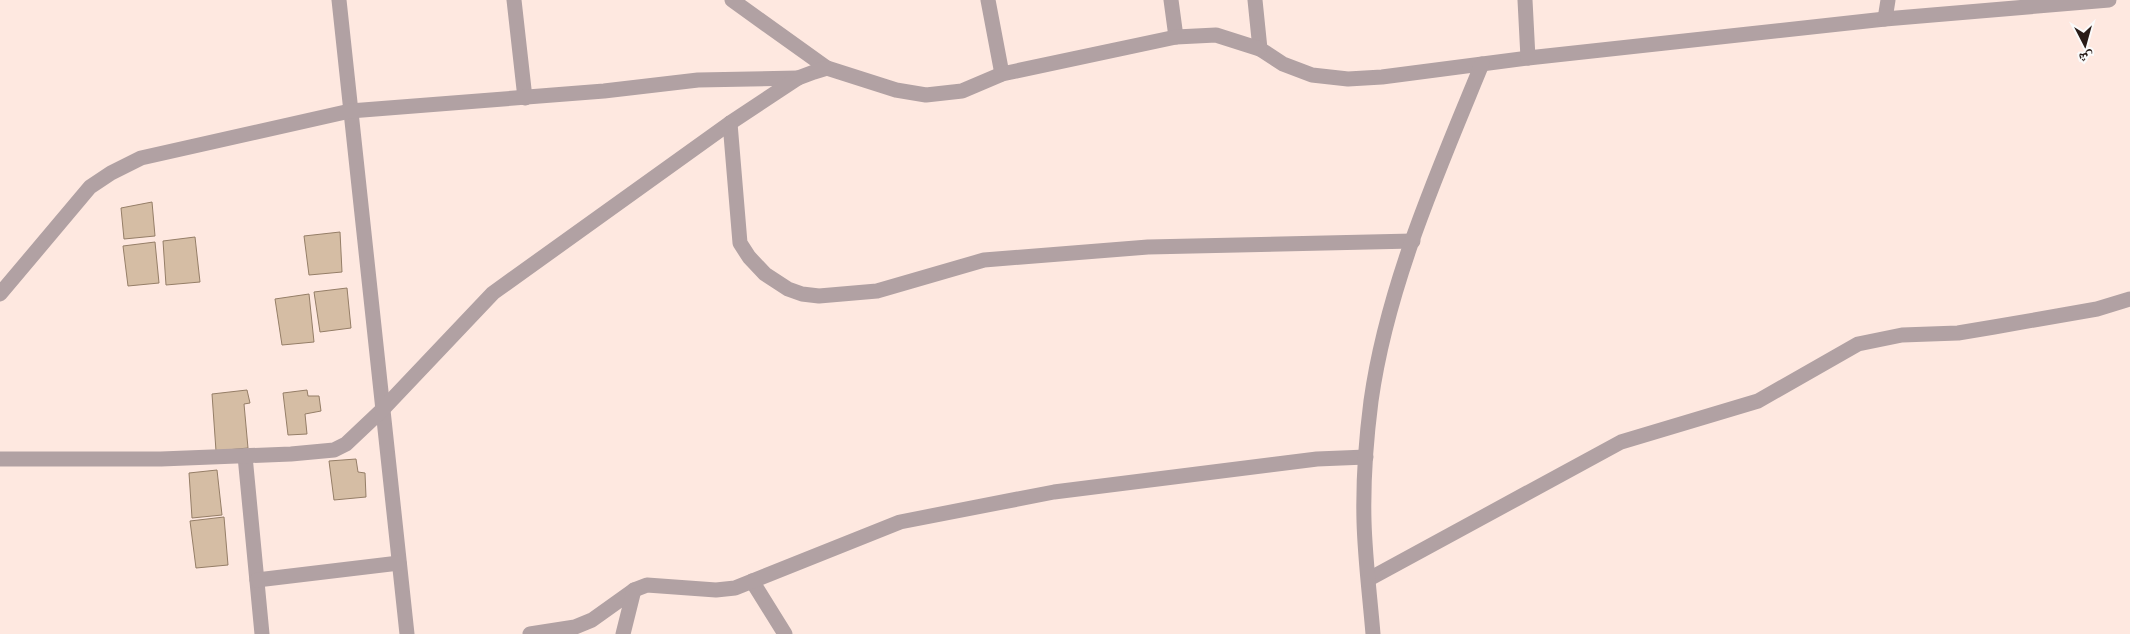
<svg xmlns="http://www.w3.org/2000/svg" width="2130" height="634" font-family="Commissioner,'Noto Naskh Arabic',sans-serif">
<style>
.building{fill:#d5bda4;stroke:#957e67}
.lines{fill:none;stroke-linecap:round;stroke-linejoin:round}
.minor{stroke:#b1a1a3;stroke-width:15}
</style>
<rect width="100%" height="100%" fill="#fee8e0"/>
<!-- building -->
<g class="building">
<polygon points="152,202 155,236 124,239 121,208"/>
<polygon points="340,232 342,272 309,275 304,236"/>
<polygon points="195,237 200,282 166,285 163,241"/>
<polygon points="155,242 159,283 128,286 123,246"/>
<polygon points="347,288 351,328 320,332 314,292"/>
<polygon points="309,294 314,342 282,345 275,299"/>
<polygon points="247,390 250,403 244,404 248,448 216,451 212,394"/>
<polygon points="307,390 308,396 319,396 321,411 305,414 307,434 288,435 283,393"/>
<polygon points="356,459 358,472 365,473 366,497 334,500 329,461"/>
<polygon points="217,470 222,515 192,518 189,473"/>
<polygon points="224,517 228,565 196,568 190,521"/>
</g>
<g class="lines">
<!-- minor -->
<g class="minor">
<polyline points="339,0 407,634"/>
<polyline points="514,0 525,98"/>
<polyline points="732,0 827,68"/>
<polyline points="988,0 1002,74"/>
<polyline points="1171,0 1176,37"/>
<polyline points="1255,0 1260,49 1283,64 1312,75 1348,79 1382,77 1528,58"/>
<polyline points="1525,0 1528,58 1885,19 2109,0"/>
<polyline points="1885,19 1888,0"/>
<polyline points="730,123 740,243 749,257 765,274 788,289 802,294 819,296 877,291 984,260 1148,247 1413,241"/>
<polyline points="0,294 90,187 111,173 141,158 350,111 604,91 698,80 798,78"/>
<polyline points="245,456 262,634"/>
<polyline points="0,459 161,459 291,454 334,450 346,444 382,410 493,293 730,123 798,78 814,72 827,68 896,90 926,95 962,91 1002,74 1176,37 1216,35 1260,49"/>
<polyline points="1369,579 1621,442 1758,401 1858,344 1902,335 1958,333 1994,327 2097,309 2130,299"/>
<polyline points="257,580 399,563"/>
<polyline points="752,581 785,634"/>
<polyline points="530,634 575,627 592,620 634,590 647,585 716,590 735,588 900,522 1054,492 1317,459 1366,457"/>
<polyline points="623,634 634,590"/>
<path d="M 1373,634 C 1370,597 1365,559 1364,521 C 1363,482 1366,440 1371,401 C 1387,286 1438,171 1482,64"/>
</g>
</g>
<!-- north arrow -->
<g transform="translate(2085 45) rotate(174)" stroke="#fafafa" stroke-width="4" paint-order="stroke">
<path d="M0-4L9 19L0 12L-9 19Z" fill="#281b17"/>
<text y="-8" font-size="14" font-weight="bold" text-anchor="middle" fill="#281b17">ش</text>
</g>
</svg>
